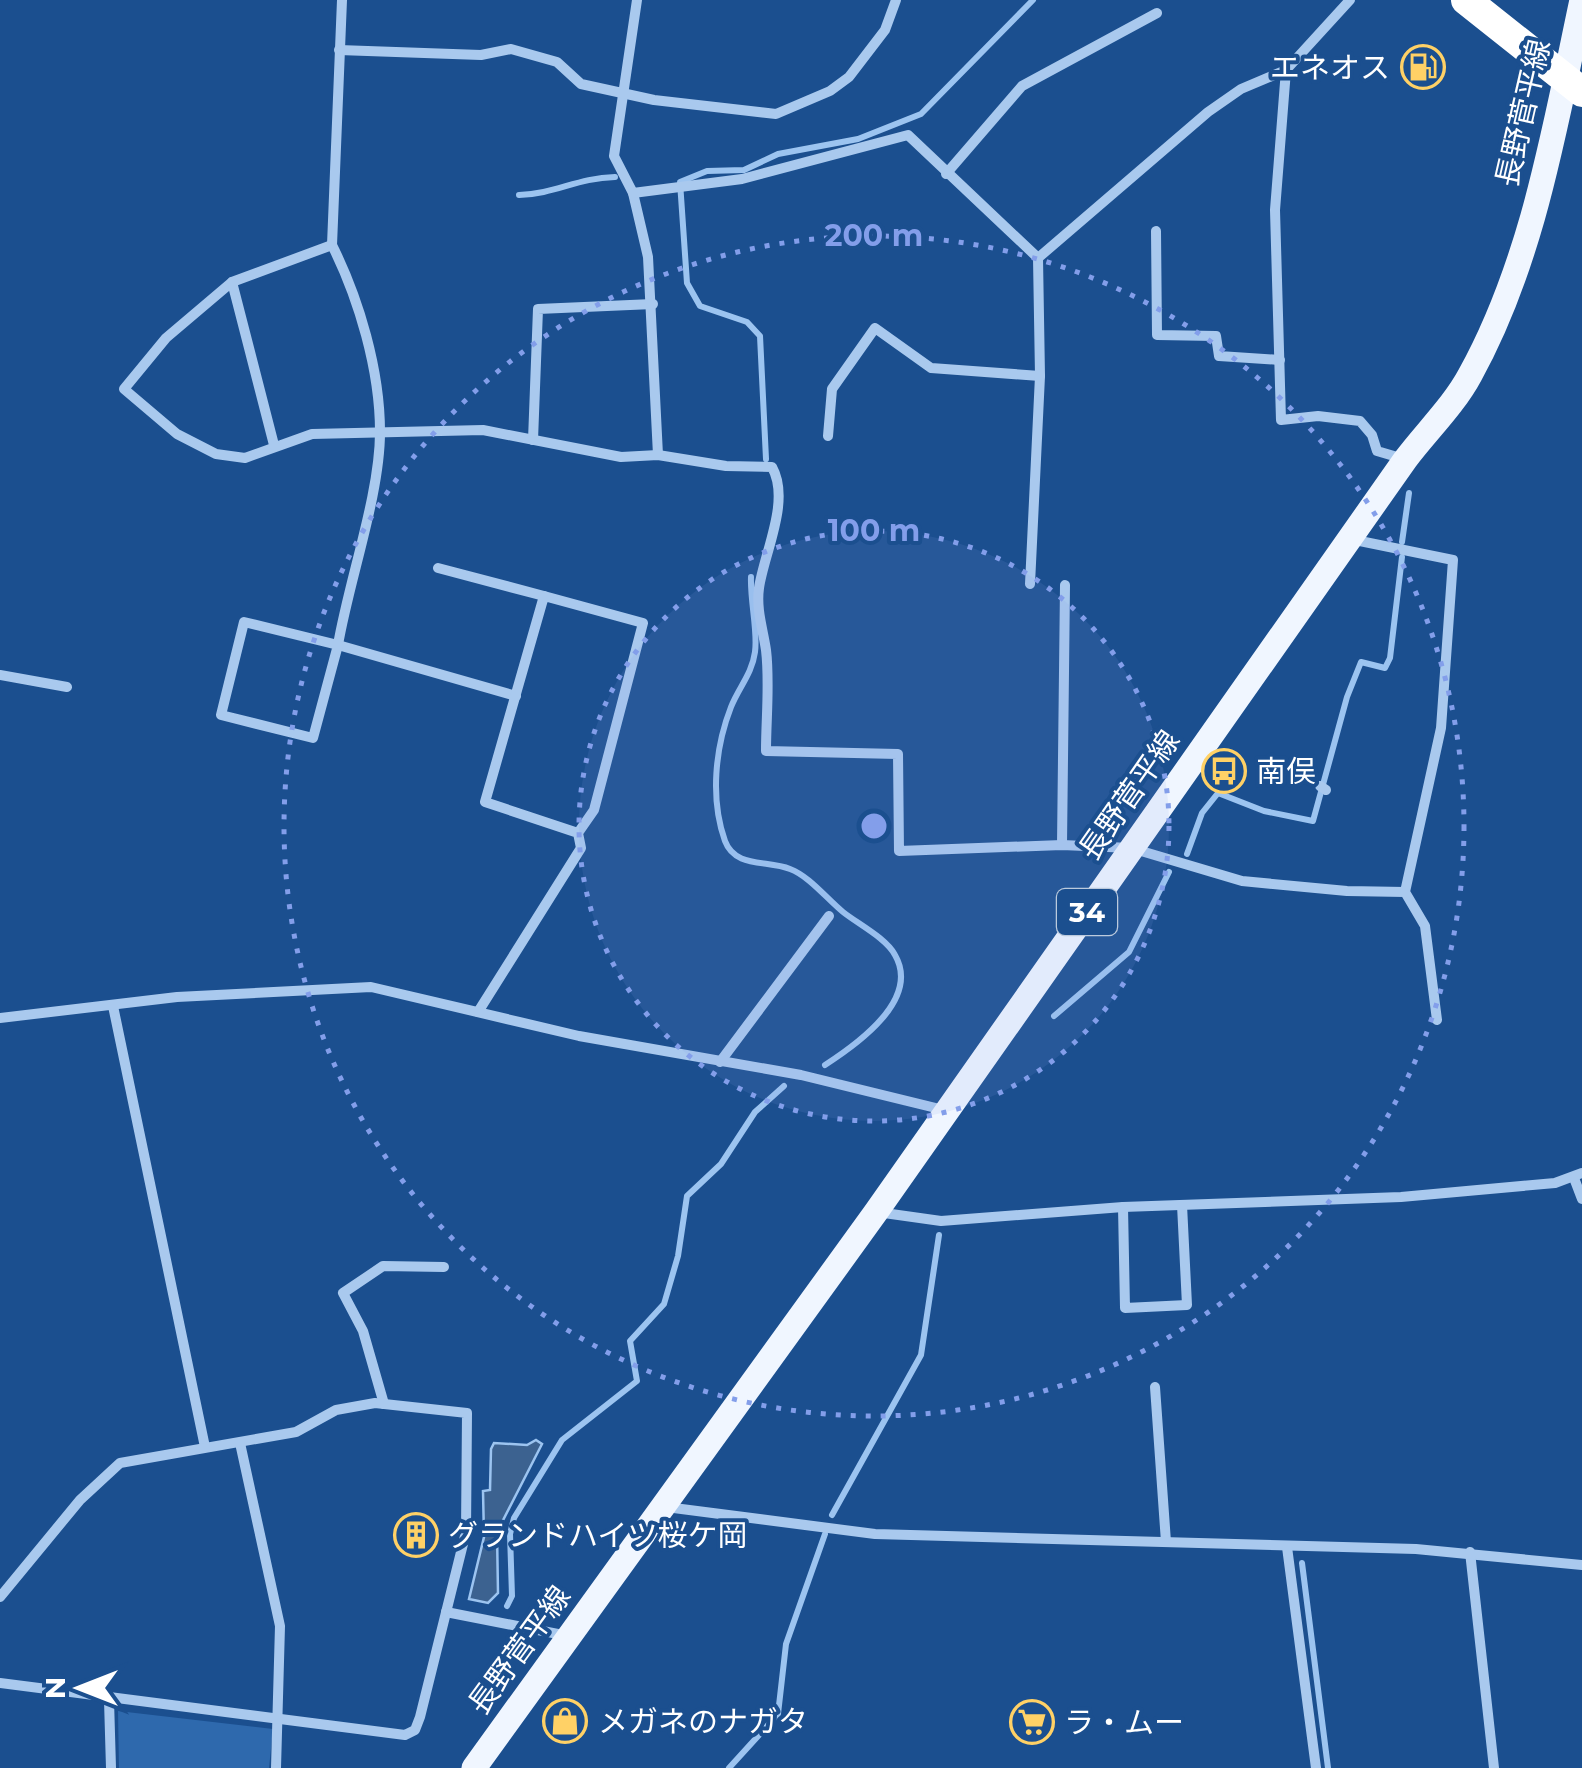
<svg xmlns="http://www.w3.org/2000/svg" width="1582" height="1768" font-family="Montserrat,'Noto Sans JP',sans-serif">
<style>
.green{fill:#2e69ad}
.water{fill:#3c6290;stroke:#9cc4f0;stroke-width:2.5}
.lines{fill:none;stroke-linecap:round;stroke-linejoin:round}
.stream{stroke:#9cc4f0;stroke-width:6}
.street{stroke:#a9c9ee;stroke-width:10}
.primary{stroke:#f0f6ff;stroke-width:25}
.highway{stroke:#fff;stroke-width:30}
.ring{fill:none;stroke:#839eea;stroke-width:5;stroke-dasharray:5 10}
.labels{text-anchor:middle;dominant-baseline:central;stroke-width:8;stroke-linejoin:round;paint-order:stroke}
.shield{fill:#1b4f8f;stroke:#bbcadd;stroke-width:2.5}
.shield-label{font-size:28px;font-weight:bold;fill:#fff}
.poi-label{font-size:30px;fill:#fff;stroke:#1b4f8f;text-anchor:start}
.street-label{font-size:30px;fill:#fff;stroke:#1b4f8f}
.centre{fill:#839eea;stroke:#1b4f8f;stroke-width:5}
.ring-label{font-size:30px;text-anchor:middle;font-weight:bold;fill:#839eea;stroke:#1b4f8f;stroke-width:8;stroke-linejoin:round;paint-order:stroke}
</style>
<rect width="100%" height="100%" fill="#1b4f8f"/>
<!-- green -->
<polygon class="green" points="118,1711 273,1729 269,1768 119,1768"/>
<!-- water -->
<polygon class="water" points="536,1440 542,1444 497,1532 498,1593 488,1603 469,1599 484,1537 483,1491 490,1490 491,1449 494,1443 527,1445"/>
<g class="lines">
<!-- stream -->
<g class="stream">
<path d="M 519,195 C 555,194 577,178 615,177"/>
<polyline points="766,459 760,336 747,322 700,306 687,283 680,182 707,171 744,170 778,154 858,139 921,114 1033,0"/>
<polyline points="1402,542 1409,493"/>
<path d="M 751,577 C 750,601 758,631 755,652 C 752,674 739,687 731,707 C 715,748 710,799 725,841 C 735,868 767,860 790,869 C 809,876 827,899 843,912 C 858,924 886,938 895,955 C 921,1000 856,1045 825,1065"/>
<polyline points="1187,854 1202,813 1218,793 1264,811 1313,821 1347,697 1361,662 1385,668 1390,658 1402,557"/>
<polyline points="1054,1016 1129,952 1169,872"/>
<polyline points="832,1515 921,1355 939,1235"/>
<polyline points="1302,1563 1328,1768"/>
<polyline points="507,1606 512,1596 510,1534 514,1518 562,1440 637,1381 630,1341 664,1304 678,1256 687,1196 721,1164 755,1112 784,1086"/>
<polyline points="729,1768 778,1714 786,1644 825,1534"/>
</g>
<!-- street -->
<g class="street">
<path d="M 342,0 L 332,245 C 359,299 380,370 380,432 C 380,495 349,580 338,645 L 516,696"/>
<polyline points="637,0 614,156 633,193 648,257 658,455"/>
<polyline points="339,50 481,55 511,49 557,62 581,84 654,100 776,114 830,91 849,77 885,30 896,0"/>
<polyline points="1286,70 1275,210 1281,420 1318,416 1360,421 1372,435 1377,451 1404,459"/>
<polyline points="946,174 1022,86 1157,13"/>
<polyline points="633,193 742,179 908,135 1038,258 1208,112 1241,89 1286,70 1350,0"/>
<polyline points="1156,231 1157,335 1216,336 1219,356 1280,360"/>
<path d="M 332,245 L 232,282 L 166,338 L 124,389 L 177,434 L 216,454 L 245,458 L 312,434 L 483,430 L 621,457 L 658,455 L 726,466 L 772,467 C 791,501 764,553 759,588 C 756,610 763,629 766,650 C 770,683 766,718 766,751 L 898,754 L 899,851 L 1062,845 L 1131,848 L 1242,881 L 1347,891 L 1405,892"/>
<polyline points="232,282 274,445"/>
<polyline points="828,436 832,389 875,328 931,368 1040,376"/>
<polyline points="533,440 538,309 653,304"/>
<polyline points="1350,539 1453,560 1441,728 1405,892 1425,926 1437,1020"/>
<polyline points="438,568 544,596"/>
<polyline points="1030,584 1040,376 1038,258"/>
<polygon points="244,622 338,645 313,738 221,715"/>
<polyline points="0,675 67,687"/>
<polyline points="1320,786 1326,790"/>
<polyline points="1062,845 1065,585"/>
<polyline points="113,1006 205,1447"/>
<polyline points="478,1012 581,848 578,833 485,802 544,596 643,623 594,810 578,833"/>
<polyline points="0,1018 177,997 371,987 579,1036 801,1075 944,1110"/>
<polyline points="720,1062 829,916"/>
<polyline points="1574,1178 1582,1199"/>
<polyline points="1123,1207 1125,1308 1187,1305 1182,1205"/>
<polyline points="877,1212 941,1221 1123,1207 1401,1197 1555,1183 1582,1173"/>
<polyline points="1155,1387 1166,1542"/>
<polyline points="384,1404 363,1331 343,1293 383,1266 444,1267"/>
<polyline points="240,1443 280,1626 276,1768"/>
<polyline points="666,1507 875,1534 1416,1549 1582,1565"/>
<polyline points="1287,1547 1316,1768"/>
<polyline points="1470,1552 1494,1768"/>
<polyline points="0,1597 80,1500 120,1463 296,1432 336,1410 375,1403 467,1413 466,1532 420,1717 415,1730 405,1735 0,1683"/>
<polyline points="446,1612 568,1636"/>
<polyline points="109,1700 111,1768"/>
</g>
<!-- primary -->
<path class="primary" d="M 474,1768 L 876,1212 L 1405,460 C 1426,432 1454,405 1470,375 C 1533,261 1555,126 1582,0"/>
<!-- highway -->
<polyline class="highway" points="1466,0 1582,92"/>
</g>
<!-- distance rings -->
<circle cx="874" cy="826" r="295" fill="#839eea" fill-opacity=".12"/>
<g class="ring">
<circle cx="874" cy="826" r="295"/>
<circle cx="874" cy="826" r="590"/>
</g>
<!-- icons -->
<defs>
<g id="fuel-ring" transform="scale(2.25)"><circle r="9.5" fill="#1b4f8f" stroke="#ffd166" stroke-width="1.5"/><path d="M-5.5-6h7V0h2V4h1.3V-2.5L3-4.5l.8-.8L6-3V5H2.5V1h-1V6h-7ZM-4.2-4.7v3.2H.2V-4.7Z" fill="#ffd166"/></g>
<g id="bus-ring" transform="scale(2.25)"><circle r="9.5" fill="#1b4f8f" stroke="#ffd166" stroke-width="1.5"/><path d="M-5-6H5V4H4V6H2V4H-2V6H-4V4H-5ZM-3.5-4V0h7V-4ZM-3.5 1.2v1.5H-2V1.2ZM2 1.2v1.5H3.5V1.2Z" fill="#ffd166"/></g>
<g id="building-ring" transform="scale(2.25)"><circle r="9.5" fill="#1b4f8f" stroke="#ffd166" stroke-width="1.5"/><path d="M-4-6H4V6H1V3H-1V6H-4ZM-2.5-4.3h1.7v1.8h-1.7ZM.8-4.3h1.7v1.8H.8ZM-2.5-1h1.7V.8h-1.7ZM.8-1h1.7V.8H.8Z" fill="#ffd166"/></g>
<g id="shop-ring" transform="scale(2.25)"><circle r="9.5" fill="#1b4f8f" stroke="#ffd166" stroke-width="1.5"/><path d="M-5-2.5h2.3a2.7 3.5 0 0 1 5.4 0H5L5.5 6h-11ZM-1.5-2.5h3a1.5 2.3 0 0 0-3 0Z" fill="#ffd166"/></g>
<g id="supermarket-ring" transform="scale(2.25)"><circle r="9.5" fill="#1b4f8f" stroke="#ffd166" stroke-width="1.5"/><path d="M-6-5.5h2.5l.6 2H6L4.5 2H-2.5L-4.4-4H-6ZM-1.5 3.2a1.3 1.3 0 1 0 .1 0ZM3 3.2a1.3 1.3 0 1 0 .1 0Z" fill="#ffd166"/></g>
</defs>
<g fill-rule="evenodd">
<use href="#fuel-ring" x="1423" y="67"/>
<use href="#bus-ring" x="1224" y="771"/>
<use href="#building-ring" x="416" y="1535"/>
<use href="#shop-ring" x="565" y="1721"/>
<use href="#supermarket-ring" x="1032" y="1722"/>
</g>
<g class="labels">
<!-- shield labels -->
<rect class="shield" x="1057" y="889" width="60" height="46" rx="8"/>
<g class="shield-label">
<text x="1087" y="912">34</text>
</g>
<!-- poi labels -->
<g class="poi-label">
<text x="1390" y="67" text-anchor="end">エネオス</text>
<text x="1256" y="771">南俣</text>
<text x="448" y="1535">グランドハイツ桜ケ岡</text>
<text x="598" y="1721">メガネのナガタ</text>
<text x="1064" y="1722">ラ・ムー</text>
</g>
<!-- street labels -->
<g class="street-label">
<text transform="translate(1523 113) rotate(-77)">長野菅平線</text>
<text transform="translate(1129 795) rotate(-55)">長野菅平線</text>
<text transform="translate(519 1650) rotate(-54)">長野菅平線</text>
</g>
</g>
<circle cx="874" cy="826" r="15" class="centre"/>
<g class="ring-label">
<text x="874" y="246">200 m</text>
<text x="874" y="541">100 m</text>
</g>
<!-- north arrow -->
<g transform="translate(80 1688) rotate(270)" stroke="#1b4f8f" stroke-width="8" paint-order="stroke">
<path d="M0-8L18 38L0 25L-18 38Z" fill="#ffffff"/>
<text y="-15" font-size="28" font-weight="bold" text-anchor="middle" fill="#ffffff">N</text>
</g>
</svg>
